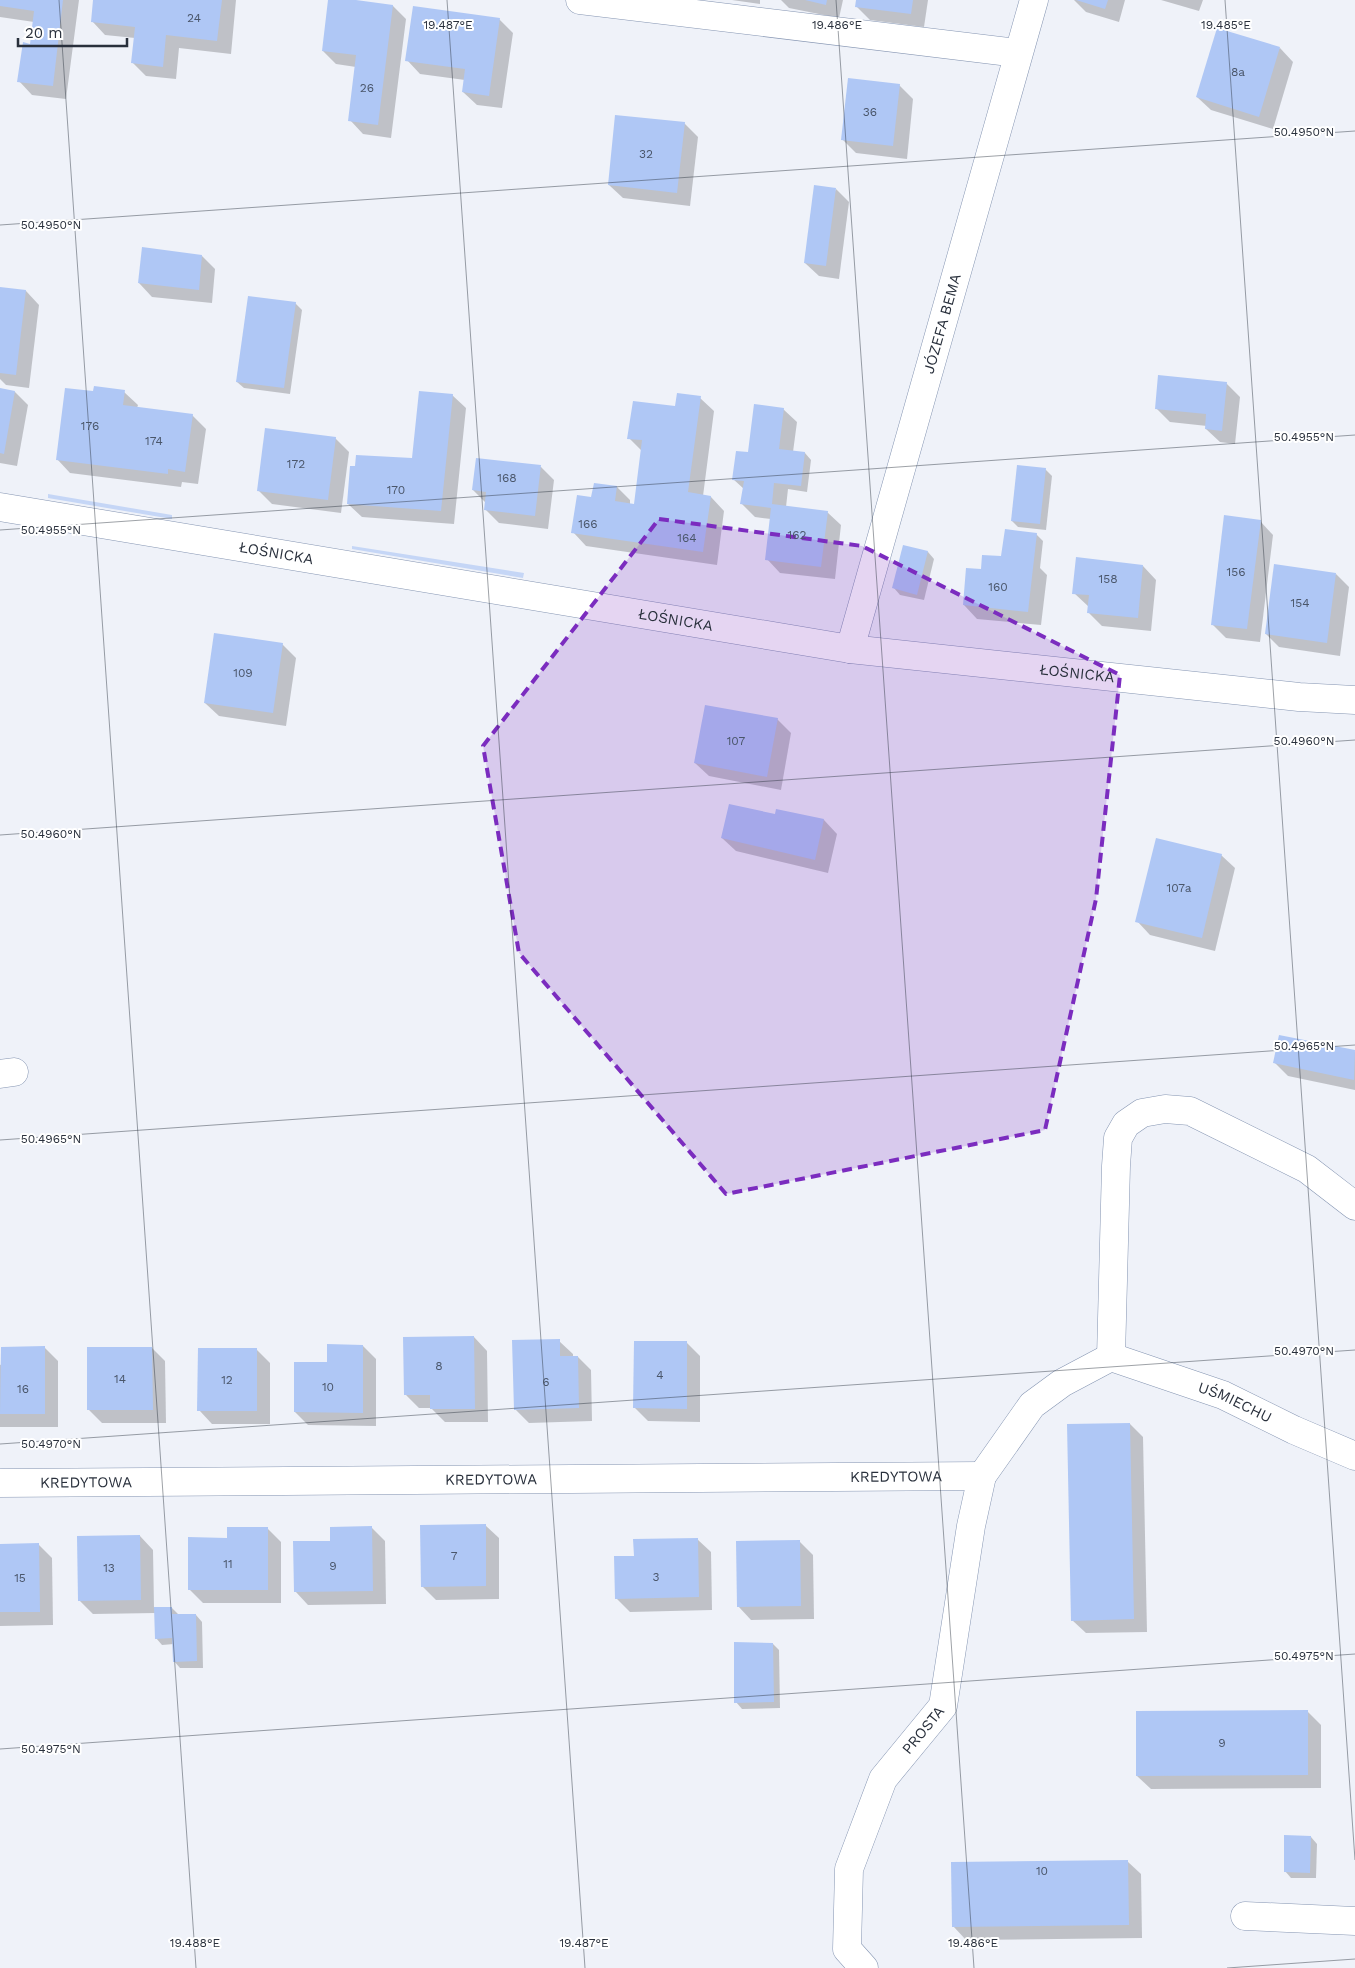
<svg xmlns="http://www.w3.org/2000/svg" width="1355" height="1968" font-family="'Work Sans',sans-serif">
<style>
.green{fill:#c5d6f6}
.shadow{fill:#0003}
.building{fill:#afc7f5}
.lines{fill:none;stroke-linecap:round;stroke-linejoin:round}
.minor-casing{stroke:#8595b2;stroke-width:29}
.minor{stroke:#fff;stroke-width:28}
.marked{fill:#7b2cbf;fill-opacity:0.2;stroke:#7b2cbf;stroke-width:4;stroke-dasharray:10 6;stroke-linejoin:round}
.ticks{fill:none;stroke:#29303c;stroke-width:1;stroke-opacity:0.45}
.labels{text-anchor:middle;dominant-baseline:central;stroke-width:4;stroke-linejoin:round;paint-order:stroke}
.number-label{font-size:12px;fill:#4a566a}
.street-label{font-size:15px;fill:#29303c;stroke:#fff}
.ticks-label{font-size:12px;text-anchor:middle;fill:#29303c;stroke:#fff;stroke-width:4;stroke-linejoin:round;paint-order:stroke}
</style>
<rect width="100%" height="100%" fill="#eff2f9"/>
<!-- green -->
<g class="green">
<polygon points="48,494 172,515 172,519 48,498"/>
<polygon points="352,546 524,573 523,578 352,549"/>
</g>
<!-- shadow -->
<g class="shadow">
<polygon points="0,0 79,0 66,99 32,95 19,81 31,46 34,22 0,17"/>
<polygon points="94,0 236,0 231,54 179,48 176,79 146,76 132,62 135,38 105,35 92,21"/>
<polygon points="329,0 346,0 393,6 406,19 391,138 363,134 350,120 356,67 336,64 323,51"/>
<polygon points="732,0 760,0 760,4"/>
<polygon points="781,0 843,0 839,18 789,8"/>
<polygon points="857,0 928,0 924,27 870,20 856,6"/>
<polygon points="1074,0 1125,0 1119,22 1086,12"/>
<polygon points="1161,0 1203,0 1199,11"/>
<polygon points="499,19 513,33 502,108 477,105 463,92 465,80 420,74 407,60"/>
<polygon points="1280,48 1293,62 1273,129 1211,110 1197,97"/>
<polygon points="899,85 913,99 907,159 856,153 842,139"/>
<polygon points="684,123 698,137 690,206 623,198 609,185"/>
<polygon points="836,189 849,202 839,279 819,276 805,263"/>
<polygon points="202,256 215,269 212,303 152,297 139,283"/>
<polygon points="0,288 26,291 39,305 29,388 6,385 0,379"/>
<polygon points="295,303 302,310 290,394 244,388 237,382"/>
<polygon points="1226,383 1240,397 1235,444 1220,442 1206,429 1207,426 1170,422 1156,408"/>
<polygon points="0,389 15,392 28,405 17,466 0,463"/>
<polygon points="124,392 138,405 137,408 192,415 206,429 198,484 182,482 181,487 70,473 57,459 94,393"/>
<polygon points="452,395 466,408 454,524 362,517 348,504 413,460"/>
<polygon points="700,398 714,411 703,496 711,497 724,511 717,565 586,546 573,532 592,498 595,484 617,487 630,500 630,504 635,505 642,451 629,438 676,408"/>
<polygon points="783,409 797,422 793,452 805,453 811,460 807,492 788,489 786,507 827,512 841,525 835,579 780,573 767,559 771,519 755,517 742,504 744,489 733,479 750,454"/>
<polygon points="335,438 349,452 341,513 272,504 258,490"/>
<polygon points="477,459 541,467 554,480 548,529 499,523 485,509 486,503 473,490"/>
<polygon points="1045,469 1052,476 1046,530 1018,527 1012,521"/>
<polygon points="1260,521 1273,535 1260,642 1226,638 1212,624"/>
<polygon points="1036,534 1043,541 1040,568 1047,575 1041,625 977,619 964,605 982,571"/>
<polygon points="904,547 928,552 934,559 924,600 900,595 894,588"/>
<polygon points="1143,566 1156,580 1151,631 1102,626 1089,613 1089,607 1074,593"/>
<polygon points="1336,574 1349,587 1340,656 1279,647 1266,634"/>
<polygon points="282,644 296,658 286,726 219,716 205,703"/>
<polygon points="777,719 791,733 781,790 709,776 695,763"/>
<polygon points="776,816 824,820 837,834 828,873 736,851 722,838"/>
<polygon points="1221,855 1235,868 1215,951 1150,935 1137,921"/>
<polygon points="1280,1036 1355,1052 1355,1090 1288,1076 1275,1063"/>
<polygon points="474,1337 487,1351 488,1422 445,1422 431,1408 419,1408 406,1395"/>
<polygon points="559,1341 573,1354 573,1357 578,1357 591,1370 592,1421 529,1423 515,1409"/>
<polygon points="687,1343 700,1356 700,1422 648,1421 634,1407"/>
<polygon points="363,1346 376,1359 376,1426 308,1425 295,1412"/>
<polygon points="44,1347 58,1361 58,1427 0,1427 0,1365"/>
<polygon points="152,1348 165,1361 166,1423 102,1423 89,1410"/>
<polygon points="257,1350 270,1363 270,1424 212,1424 199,1410"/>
<polygon points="1130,1424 1143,1437 1147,1632 1086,1633 1072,1620"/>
<polygon points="485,1525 499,1538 499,1599 436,1600 422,1586"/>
<polygon points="371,1527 385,1541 386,1604 308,1605 295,1591"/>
<polygon points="267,1528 281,1542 281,1603 203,1603 189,1589 228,1539"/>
<polygon points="140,1536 153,1550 154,1608 172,1608 178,1614 196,1615 202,1622 203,1668 180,1668 174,1661 174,1644 162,1645 156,1638 156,1613 93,1614 79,1600"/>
<polygon points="697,1539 711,1552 712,1610 630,1612 616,1598 635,1557"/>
<polygon points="799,1541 813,1555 814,1619 751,1620 738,1606"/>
<polygon points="0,1545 39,1545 52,1558 53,1625 0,1626"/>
<polygon points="773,1644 779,1650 780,1708 742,1709 736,1702"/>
<polygon points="1307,1711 1321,1725 1321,1788 1151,1789 1137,1776"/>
<polygon points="1311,1837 1317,1844 1316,1878 1291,1878 1285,1871"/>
<polygon points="1127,1861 1141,1874 1142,1938 966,1940 953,1926"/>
</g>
<!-- building -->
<g class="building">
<polygon points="0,0 63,0 53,86 17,82 23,42 30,44 34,11 0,6"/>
<polygon points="93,0 222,0 217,41 166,35 163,67 131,63 135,27 91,22"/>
<polygon points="328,0 356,0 393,5 378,125 348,121 356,55 322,51"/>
<polygon points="805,0 827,0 826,5"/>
<polygon points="856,0 913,0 911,14 855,7"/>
<polygon points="1076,0 1108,0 1105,9"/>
<polygon points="413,6 500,18 489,96 462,92 465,69 405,61"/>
<polygon points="1217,28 1280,47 1259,117 1196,97"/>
<polygon points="848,78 900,84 893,146 841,140"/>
<polygon points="615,115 685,122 677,193 608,185"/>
<polygon points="814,185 836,188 826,266 804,263"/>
<polygon points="142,247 202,255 199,290 138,283"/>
<polygon points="0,287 26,290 16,375 0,373"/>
<polygon points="248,296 296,302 284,388 236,382"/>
<polygon points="1158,375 1227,382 1222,431 1205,429 1206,414 1155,409"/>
<polygon points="94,386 125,390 123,405 193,414 185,472 168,469 168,474 56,460 65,388 93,391"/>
<polygon points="0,388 15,391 4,454 0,453"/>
<polygon points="419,391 453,394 441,511 347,504 350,466 355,466 356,455 412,458"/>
<polygon points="677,393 701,396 688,492 711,496 703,552 571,533 577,495 591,497 594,483 617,486 615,501 634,504 642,440 627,439 633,401 675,406"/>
<polygon points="754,404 784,408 779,449 805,452 801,486 774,483 772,504 828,511 821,567 765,560 771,508 740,504 744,481 732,480 736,451 748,452"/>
<polygon points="265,428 336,437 328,500 257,491"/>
<polygon points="476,458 541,465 535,516 484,510 486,492 472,490"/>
<polygon points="1017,465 1046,468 1040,524 1011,521"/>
<polygon points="1224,515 1261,520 1247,629 1211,625"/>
<polygon points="1005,529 1037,533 1028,612 963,605 966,568 981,569 982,555 1001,556"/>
<polygon points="903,545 928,551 917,595 892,588"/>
<polygon points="1076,557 1143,565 1138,618 1087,613 1089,595 1072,594"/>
<polygon points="1274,564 1336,573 1327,643 1265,634"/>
<polygon points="214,633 283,643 273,713 204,703"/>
<polygon points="705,705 778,718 767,777 694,763"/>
<polygon points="729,804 775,814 776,809 824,819 815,860 721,838"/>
<polygon points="1156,838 1222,854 1202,938 1135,922"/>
<polygon points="1279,1035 1355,1050 1354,1080 1273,1063"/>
<polygon points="474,1336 475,1409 430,1409 430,1395 404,1395 403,1337"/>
<polygon points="560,1339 560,1356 578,1356 579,1408 514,1410 512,1340"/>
<polygon points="634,1341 687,1341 687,1409 633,1408"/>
<polygon points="327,1344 363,1345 363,1413 294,1412 294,1362 327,1362"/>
<polygon points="45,1346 45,1414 0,1414 1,1347"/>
<polygon points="87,1347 152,1347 153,1410 87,1410"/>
<polygon points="198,1348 257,1348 257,1411 197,1411"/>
<polygon points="1130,1423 1134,1619 1071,1621 1067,1424"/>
<polygon points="486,1524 486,1586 421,1587 420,1525"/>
<polygon points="372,1526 373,1591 294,1592 293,1541 330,1541 330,1527"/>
<polygon points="227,1527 268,1527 268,1590 188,1590 188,1537 227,1538"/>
<polygon points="140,1535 141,1600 78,1601 77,1536"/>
<polygon points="698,1538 699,1597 615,1599 614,1556 634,1556 633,1539"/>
<polygon points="800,1540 801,1606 737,1607 736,1541"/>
<polygon points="39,1543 40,1612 0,1612 0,1544"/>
<polygon points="154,1607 172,1607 172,1614 196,1614 197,1661 173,1662 172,1638 155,1639"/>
<polygon points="734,1642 773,1643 774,1702 734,1703"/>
<polygon points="1308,1710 1308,1775 1136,1776 1136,1711"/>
<polygon points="1284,1835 1311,1836 1310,1873 1284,1872"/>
<polygon points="1128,1860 1129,1925 952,1927 951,1862"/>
</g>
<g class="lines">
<!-- minor casing -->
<g class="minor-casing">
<g id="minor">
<polyline points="580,0 1018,53"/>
<path id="s1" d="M 0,507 L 850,649 L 1299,697 L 1355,700"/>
<path id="s2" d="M 850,649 L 1034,0"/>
<polyline points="0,1074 14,1072"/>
<polyline points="1111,1357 1116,1166 1118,1138 1126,1124 1142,1113 1165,1109 1190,1111 1307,1169 1355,1206"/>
<path id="s3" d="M 1111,1357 L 1223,1395 L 1294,1430 L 1355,1456"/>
<path id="s4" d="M 0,1483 L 982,1476"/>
<polyline points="1245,1916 1355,1921"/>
<path id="s5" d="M 864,1968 L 847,1949 L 849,1869 L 883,1779 L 943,1706 L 971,1526 L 982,1476 L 1032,1405 L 1062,1383 L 1111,1357"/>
</g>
</g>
<!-- minor -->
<use href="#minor" class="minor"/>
</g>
<!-- marked area -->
<path class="marked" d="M 659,519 L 862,546 L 1120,675 L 1096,899 L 1045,1130 L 726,1194 L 519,953 L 483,746 Z"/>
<!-- ticks -->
<path class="ticks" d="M 59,0 L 196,1968M 447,0 L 585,1968M 836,0 L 974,1968M 1225,0 L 1355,1860M 0,225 L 1355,131M 0,530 L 1355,435M 0,835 L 1355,740M 0,1140 L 1355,1045M 0,1444 L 1355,1350M 0,1749 L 1355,1654M 1227,1968 L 1355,1959"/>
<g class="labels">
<!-- number labels -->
<g class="number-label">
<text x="194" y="18">24</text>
<text x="1238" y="72">8a</text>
<text x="367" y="88">26</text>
<text x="870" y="112">36</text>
<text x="646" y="154">32</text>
<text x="90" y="426">176</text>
<text x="154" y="441">174</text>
<text x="296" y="464">172</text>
<text x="507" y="478">168</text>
<text x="396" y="490">170</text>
<text x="588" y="524">166</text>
<text x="797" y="535">162</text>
<text x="687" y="538">164</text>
<text x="1236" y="572">156</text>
<text x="1108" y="579">158</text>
<text x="998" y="587">160</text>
<text x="1300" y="603">154</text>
<text x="243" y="673">109</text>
<text x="736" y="741">107</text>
<text x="1179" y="888">107a</text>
<text x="439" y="1366">8</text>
<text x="660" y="1375">4</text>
<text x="120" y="1379">14</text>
<text x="227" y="1380">12</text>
<text x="546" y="1382">6</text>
<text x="328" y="1387">10</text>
<text x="23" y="1389">16</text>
<text x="454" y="1556">7</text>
<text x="228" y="1564">11</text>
<text x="333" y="1566">9</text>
<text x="109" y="1568">13</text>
<text x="656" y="1577">3</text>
<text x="20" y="1578">15</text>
<text x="1222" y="1743">9</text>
<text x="1042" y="1871">10</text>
</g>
<!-- street labels -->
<g class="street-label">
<text stroke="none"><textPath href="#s2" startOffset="338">JÓZEFA BEMA</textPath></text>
<text stroke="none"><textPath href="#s1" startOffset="280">ŁOŚNICKA</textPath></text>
<text stroke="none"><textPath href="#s1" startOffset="685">ŁOŚNICKA</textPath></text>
<text stroke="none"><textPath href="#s1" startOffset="1090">ŁOŚNICKA</textPath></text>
<text stroke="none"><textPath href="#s3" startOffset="132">UŚMIECHU</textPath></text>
<text stroke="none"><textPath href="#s4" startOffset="896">KREDYTOWA</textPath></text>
<text stroke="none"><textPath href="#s4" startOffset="491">KREDYTOWA</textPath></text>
<text stroke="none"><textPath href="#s4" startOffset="86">KREDYTOWA</textPath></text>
<text stroke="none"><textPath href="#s5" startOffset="265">PROSTA</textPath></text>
</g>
</g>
<g class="ticks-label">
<text x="448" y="29">19.487°E</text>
<text x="837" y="29">19.486°E</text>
<text x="1226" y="29">19.485°E</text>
<text x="1304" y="136">50.4950°N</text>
<text x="51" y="229">50.4950°N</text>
<text x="1304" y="441">50.4955°N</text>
<text x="51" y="534">50.4955°N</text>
<text x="1304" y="745">50.4960°N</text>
<text x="51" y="838">50.4960°N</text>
<text x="1304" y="1050">50.4965°N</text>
<text x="51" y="1143">50.4965°N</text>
<text x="1304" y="1355">50.4970°N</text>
<text x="51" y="1448">50.4970°N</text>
<text x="1304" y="1660">50.4975°N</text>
<text x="51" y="1753">50.4975°N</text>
<text x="195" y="1947">19.488°E</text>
<text x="584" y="1947">19.487°E</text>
<text x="973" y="1947">19.486°E</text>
</g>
<!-- scale -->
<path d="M18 38v8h109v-8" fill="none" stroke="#29303c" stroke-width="2.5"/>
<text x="25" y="38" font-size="15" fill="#29303c" stroke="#ffffff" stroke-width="4" paint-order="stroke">20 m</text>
</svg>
